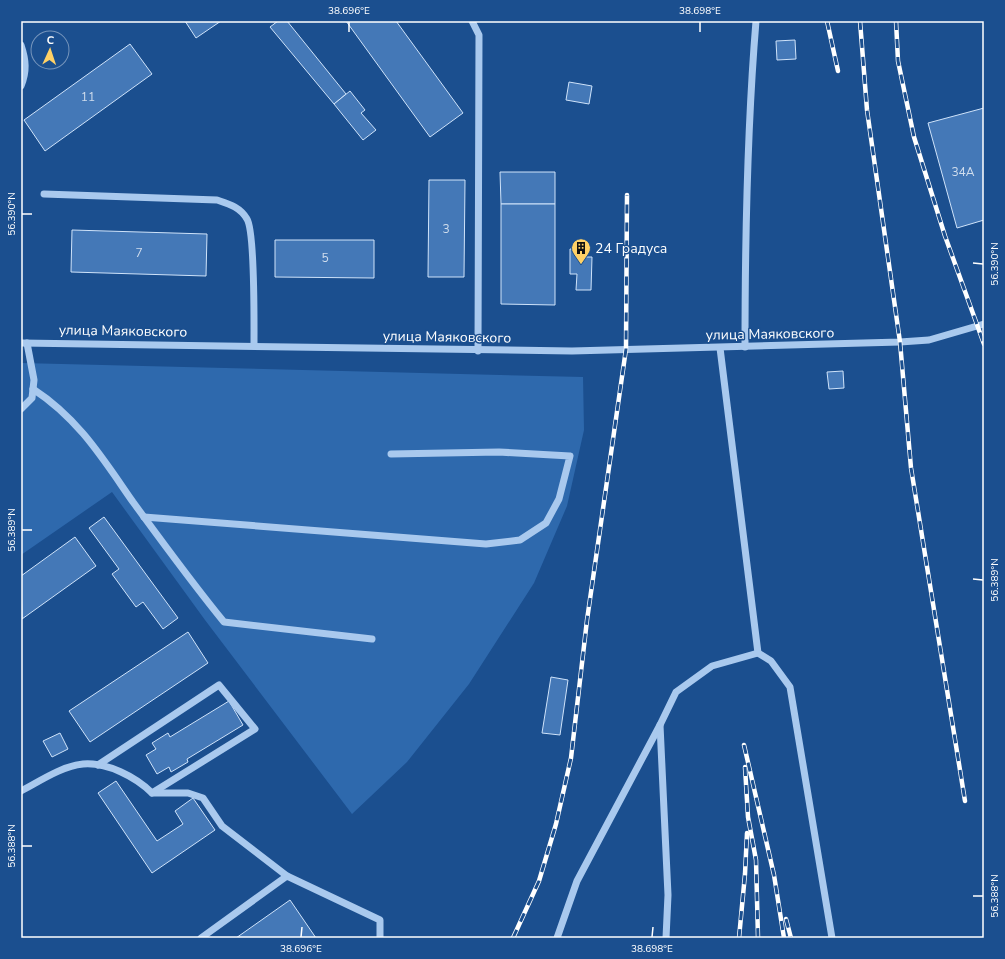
<svg xmlns="http://www.w3.org/2000/svg" width="1005" height="959" font-family="'Nunito Sans',sans-serif">
<style>
.green{fill:#2e69ad}
.building{fill:#4478b7;stroke:#cfe3fa}
.lines{fill:none;stroke-linecap:round;stroke-linejoin:round}
.minor{stroke:#a9c9ee;stroke-width:7}
.rail-casing{stroke:#fff;stroke-width:4.5}
.rail{stroke:#1b4f8f;stroke-width:3;stroke-dasharray:9;stroke-linecap:butt}
.ticks{fill:none;stroke:#fff;stroke-width:1.5}
.labels{text-anchor:middle;dominant-baseline:central;stroke-width:3;stroke-linejoin:round;paint-order:stroke}
.number-label{font-size:12px;fill:#d0dded}
.poi-label{font-size:14px;fill:#fff;stroke:#1b4f8f;text-anchor:start}
.street-label{font-size:14px;fill:#fff;stroke:#1b4f8f}
.neatline{fill:none;stroke:#fff;stroke-width:1.5}
.ticks-label{font-size:10px;text-anchor:middle;fill:#fff}
</style>
<rect width="100%" height="100%" fill="#1b4f8f"/>
<!-- green -->
<polygon class="green" points="21,363 583,377 584,430 567,506 534,583 469,684 407,762 352,814 205,620 112,492 21,555"/>
<!-- building -->
<g class="building">
<polygon points="185,21 221,21 196,38"/>
<polygon points="278,21 287,21 346,94 334,104 270,27"/>
<polygon points="346,21 396,21 463,113 430,137"/>
<polygon points="795,40 796,59 777,60 776,41"/>
<polygon points="130,44 152,74 45,151 24,120"/>
<polygon points="569,82 592,86 589,104 566,100"/>
<polygon points="350,91 365,110 361,113 376,130 363,140 334,104"/>
<polygon points="984,108 984,220 957,228 928,123"/>
<polygon points="500,172 555,172 555,204 501,204"/>
<polygon points="429,180 465,180 464,277 428,277"/>
<polygon points="501,204 555,204 555,305 501,304"/>
<polygon points="72,230 207,234 206,276 71,272"/>
<polygon points="275,240 374,240 374,278 275,277"/>
<polygon points="570,249 583,249 583,257 592,257 591,290 576,290 577,274 570,274"/>
<polygon points="843,371 844,388 829,389 827,372"/>
<polygon points="104,517 178,618 163,629 143,602 136,607 112,574 119,569 89,528"/>
<polygon points="75,537 96,566 22,619 21,576"/>
<polygon points="188,632 208,663 90,742 69,711"/>
<polygon points="551,677 568,680 560,735 542,733"/>
<polygon points="229,701 243,725 187,759 188,762 171,772 169,767 157,774 146,755 156,749 152,743 168,733 170,737"/>
<polygon points="60,733 68,749 52,757 43,741"/>
<polygon points="116,781 157,841 183,824 175,811 193,798 215,830 152,873 98,793"/>
<polygon points="290,900 316,938 236,938"/>
</g>
<g class="lines">
<!-- minor -->
<g class="minor">
<polyline points="472,21 479,35 478,351"/>
<path d="M 21,45 C 26,60 27,71 21,86"/>
<path d="M 44,194 L 217,200 C 229,204 240,207 247,219 C 255,232 254,325 254,346"/>
<polyline points="21,343 572,351 900,342 929,340 984,324"/>
<path d="M 745,347 C 745,238 747,130 756,21"/>
<polyline points="720,348 758,653"/>
<path d="M 33,389 C 79,419 103,459 133,502 C 163,543 192,583 224,622 L 372,639"/>
<polyline points="21,409 32,398 34,380 27,343"/>
<polyline points="144,517 486,544 520,540 546,523 559,499 570,456 499,452 391,454"/>
<polyline points="98,765 219,685 255,729 152,793"/>
<path d="M 21,791 C 40,781 62,766 83,764 C 107,762 136,777 152,793 L 188,793 L 203,798 L 222,826 L 287,876"/>
<polyline points="201,938 287,876 380,920 380,938"/>
<polyline points="557,938 577,881 660,725"/>
<polyline points="666,938 668,895 660,725 676,692 712,666 758,653 771,661 790,687 832,938"/>
</g>
<!-- rail casing -->
<g class="rail-casing">
<g id="rail">
<polyline points="827,21 838,71"/>
<polyline points="860,21 867,110 900,342 911,468 965,801"/>
<polyline points="896,21 898,61 914,137 945,236 984,344"/>
<polyline points="744,745 774,875 784,938"/>
<polyline points="745,767 748,817 756,860 758,938"/>
<polyline points="786,919 791,938"/>
<polyline points="513,938 539,881 556,824 571,758 587,620 626,349 627,195"/>
<polyline points="739,938 745,874 747,833"/>
</g>
</g>
<!-- rail -->
<use href="#rail" class="rail"/>
</g>
<!-- ticks -->
<path class="ticks" d="M 349,32 L 349,22M 700,32 L 700,22M 22,214 L 32,214M 973,263 L 983,264M 22,530 L 32,530M 973,579 L 983,580M 22,846 L 32,846M 973,896 L 983,896M 301,937 L 302,927M 652,937 L 653,927"/>
<!-- icons -->
<defs>
<g id="building-pin" transform="scale(1)"><path d="M0 17L-7.5 6A9.5 9.5 0 1 1 7.5 6Z" fill="#ffd166" stroke="#1b4f8f"/><path d="M-4-6H4V6H1V3H-1V6H-4ZM-2.5-4.3h1.7v1.8h-1.7ZM.8-4.3h1.7v1.8H.8ZM-2.5-1h1.7V.8h-1.7ZM.8-1h1.7V.8H.8Z" fill="#111"/></g>
</defs>
<g fill-rule="evenodd">
<use href="#building-pin" x="581" y="248"/>
</g>
<g class="labels">
<!-- number labels -->
<g class="number-label">
<text x="88" y="97">11</text>
<text x="963" y="172">34А</text>
<text x="446" y="229">3</text>
<text x="139" y="253">7</text>
<text x="325" y="258">5</text>
</g>
<!-- poi labels -->
<g class="poi-label">
<text x="595" y="248">24 Градуса</text>
</g>
<!-- street labels -->
<g class="street-label">
<text transform="translate(123 331) rotate(1)">улица Маяковского</text>
<text transform="translate(770 334) rotate(-1)">улица Маяковского</text>
<text transform="translate(447 337) rotate(1)">улица Маяковского</text>
</g>
</g>
<!-- border -->
<rect width="1005" height="959" fill="none" stroke="#1b4f8f" stroke-width="44"/>
<!-- north arrow -->
<g transform="translate(50 50) rotate(3)"><circle r="19" fill="#1b4f8f" stroke="#7695bc"/>
<path d="M0-3L7 15L0 10L-7 15Z" fill="#ffd166"/>
<text y="-6" font-size="11" font-weight="bold" text-anchor="middle" fill="#ffffff">С</text>
</g>
<rect x="22" y="22" width="961" height="915" class="neatline"/>
<g class="ticks-label">
<text x="349" y="14">38.696°E</text>
<text x="700" y="14">38.698°E</text>
<text transform="translate(11 214) rotate(-90)" y="4">56.390°N</text>
<text transform="translate(994 264) rotate(-90)" y="4">56.390°N</text>
<text transform="translate(11 530) rotate(-90)" y="4">56.389°N</text>
<text transform="translate(994 580) rotate(-90)" y="4">56.389°N</text>
<text transform="translate(11 846) rotate(-90)" y="4">56.388°N</text>
<text transform="translate(994 896) rotate(-90)" y="4">56.388°N</text>
<text x="301" y="952">38.696°E</text>
<text x="652" y="952">38.698°E</text>
</g>
</svg>
